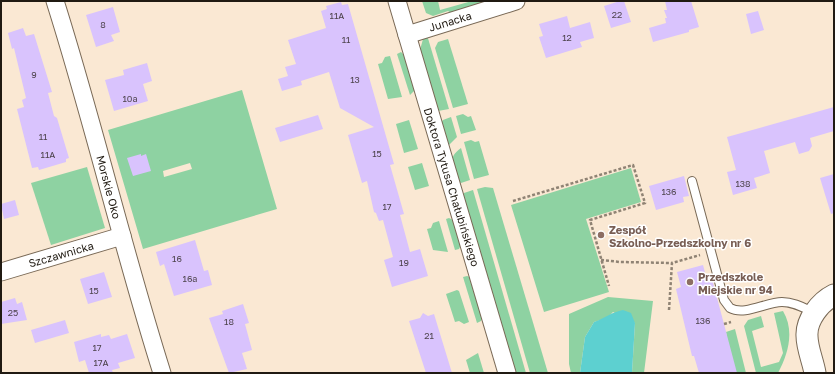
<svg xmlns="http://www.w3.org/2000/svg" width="835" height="374" font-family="'Golos Text',sans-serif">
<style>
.green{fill:#8ed2a2;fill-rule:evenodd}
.water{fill:#5dd0d0}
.building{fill:#d9c3fd}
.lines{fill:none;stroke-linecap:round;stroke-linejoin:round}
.service-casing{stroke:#796956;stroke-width:10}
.minor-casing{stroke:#796956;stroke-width:19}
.tertiary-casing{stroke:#796956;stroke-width:23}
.path{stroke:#8f8374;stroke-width:2.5;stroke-dasharray:3 2;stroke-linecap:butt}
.service{stroke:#fff;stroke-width:8}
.minor{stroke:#fff;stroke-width:17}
.tertiary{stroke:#fff;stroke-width:21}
.education-dot{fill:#8d6e63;stroke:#fff;stroke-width:1.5}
.labels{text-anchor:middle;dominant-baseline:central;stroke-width:3;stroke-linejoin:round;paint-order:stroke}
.number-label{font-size:9px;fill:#4e444d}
.street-label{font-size:11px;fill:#201a12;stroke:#fff}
.education-label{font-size:11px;font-weight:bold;fill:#785e54;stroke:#fff;text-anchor:start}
</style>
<rect width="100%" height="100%" fill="#fae8d3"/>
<!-- green -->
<g class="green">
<polygon points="422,1 438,1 440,10 472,1 497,1 454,15 448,11 433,16 426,13"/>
<polygon points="427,35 449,109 438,111 420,50 423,39"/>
<polygon points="448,39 468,104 453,108 435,48 438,42"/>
<polygon points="401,52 404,55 415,90 410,95 397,54"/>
<polygon points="390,56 402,97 388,99 378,64 382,63 385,57"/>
<path d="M 242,90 L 277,209 L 143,249 L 108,130 ZM 190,163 L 192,169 L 164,177 L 163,171 Z"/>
<polygon points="463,114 468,117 471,116 476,130 461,134 456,116"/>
<polygon points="451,117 457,137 449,145 447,144 441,123 443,120"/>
<polygon points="409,120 418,149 404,153 396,124"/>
<polygon points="471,140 475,142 479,141 489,175 474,179 464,142"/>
<path d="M 461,148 L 470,180 L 461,183 L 458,181 C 453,166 446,159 461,148 Z"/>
<polygon points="422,163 429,186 415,190 408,167"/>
<polygon points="87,167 105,228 51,245 31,183"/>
<polygon points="631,168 641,202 586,219 609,292 544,312 511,205"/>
<polygon points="485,187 493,188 548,373 530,373 477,189"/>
<polygon points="473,190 526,373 514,373 462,196 464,193"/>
<polygon points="449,218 453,220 461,245 459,249 455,250 446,219"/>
<polygon points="439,221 448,252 433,250 427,229 431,228 433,223"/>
<polygon points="467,276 470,277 482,319 481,321 477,323 463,277"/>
<polygon points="457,290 459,291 469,322 464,324 459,321 455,322 446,294"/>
<polygon points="608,297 653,301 644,373 632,373 635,323 613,312 607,318 594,322 585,337 580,373 571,373 569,364 569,314"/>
<path d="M 783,311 C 795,331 788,354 778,373 L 756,373 L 744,326 L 748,320 L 761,316 L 764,327 L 752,331 L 761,367 L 779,362 L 783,353 L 774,313 Z"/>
<polygon points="735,329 746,373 733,373 726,332"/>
<polygon points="478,353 484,373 470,373 466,360"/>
</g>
<!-- water -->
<path class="water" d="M 623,310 L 631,313 L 635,323 L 632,373 L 580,373 L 585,337 L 594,322 C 605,318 612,312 623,310 Z"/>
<!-- building -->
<g class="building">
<polygon points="620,1 624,1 631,22 611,28 604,6"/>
<polygon points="665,1 691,1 699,27 689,30 689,32 653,42 649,28 666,23 665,18 667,18 664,10 667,10"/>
<polygon points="341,2 342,5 348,4 394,164 390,165 404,214 400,215 410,252 420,249 428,276 392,287 384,260 393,257 383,220 379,221 376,213 374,212 367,181 362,183 348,135 374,127 340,108 329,72 301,81 302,85 282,91 278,79 288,76 285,67 296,64 288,40 326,28 321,11 327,9 326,6"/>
<polygon points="113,7 120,32 111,35 114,41 96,47 86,15"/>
<polygon points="758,11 764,30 751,34 746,14"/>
<polygon points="567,16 570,28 590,22 594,38 580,42 582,47 546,58 539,37 543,36 539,24"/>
<polygon points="23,28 26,36 34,34 52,92 48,93 54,116 57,118 69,158 66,159 66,162 39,170 38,167 32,168 17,109 24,107 22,100 26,98 14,48 12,49 8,33"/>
<polygon points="147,63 152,81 143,84 148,101 114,111 105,80 124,75 123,70"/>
<polygon points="834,107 834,131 810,138 812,146 809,151 799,154 795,142 764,151 770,173 754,178 757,188 733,195 727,172 736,170 727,137"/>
<polygon points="318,115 323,129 280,142 275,128"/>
<polygon points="141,154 141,156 146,154 151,171 133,176 127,158"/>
<polygon points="834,174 834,213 831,214 820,178"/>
<polygon points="684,176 689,196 683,197 684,202 656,210 649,186"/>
<polygon points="15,200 19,215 4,219 1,204"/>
<polygon points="195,240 204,271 208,270 212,285 174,296 164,264 160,266 156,252"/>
<polygon points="703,265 707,280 712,279 737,373 699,373 694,356 692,356 676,289 681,287 677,272"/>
<polygon points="104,272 112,297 88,304 80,279"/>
<polygon points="15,298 17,304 22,302 27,320 1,324 1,302"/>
<polygon points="243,304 249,323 245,324 252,350 242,353 247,369 229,373 209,318 223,314 222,311"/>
<polygon points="423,313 428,316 434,314 452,373 426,373 409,321 420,318"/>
<polygon points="65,320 69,333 35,343 31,330"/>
<polygon points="101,334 101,337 109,335 111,339 127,334 135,358 118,363 120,368 112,370 113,373 89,373 85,360 79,362 74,342"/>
</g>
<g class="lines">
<!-- service casing -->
<g class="service-casing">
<path id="service" d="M 692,181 L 724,300 L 730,308 C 745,316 766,302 782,302 C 794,302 804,308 815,313"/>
</g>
<!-- minor casing -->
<g class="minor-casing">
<g id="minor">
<path d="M 55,1 C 94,124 123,250 162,373"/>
<polyline points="397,1 507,373"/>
<polyline points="407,35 516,1"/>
<polyline points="1,272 122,236"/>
</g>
</g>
<!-- tertiary casing -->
<g class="tertiary-casing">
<path id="tertiary" d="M 815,373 C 813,361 807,348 807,336 C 806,320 820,302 834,295"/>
</g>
<!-- path -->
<g class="path">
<polyline points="513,201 633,165 645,203 590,220 609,286"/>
<polyline points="601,260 620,262 672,263"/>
<polyline points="669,310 672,263 700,255"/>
<polyline points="724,324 731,322"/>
</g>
<!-- service -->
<use href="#service" class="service"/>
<!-- minor -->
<use href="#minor" class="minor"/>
<!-- tertiary -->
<use href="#tertiary" class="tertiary"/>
</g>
<!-- markers -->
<g class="education-dot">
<circle cx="601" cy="235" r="4"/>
<circle cx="690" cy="282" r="4"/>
</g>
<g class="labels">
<!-- number labels -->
<g class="number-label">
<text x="617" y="14">22</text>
<text x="337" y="15">11A</text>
<text x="103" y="24">8</text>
<text x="567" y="37">12</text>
<text x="346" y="39">11</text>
<text x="34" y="74">9</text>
<text x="355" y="79">13</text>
<text x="130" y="98">10a</text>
<text x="43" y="136">11</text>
<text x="377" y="153">15</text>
<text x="48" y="154">11A</text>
<text x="743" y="183">138</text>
<text x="669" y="191">136</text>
<text x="387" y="206">17</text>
<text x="177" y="258">16</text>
<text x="404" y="262">19</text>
<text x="190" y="278">16a</text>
<text x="94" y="290">15</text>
<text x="13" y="312">25</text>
<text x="703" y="320">136</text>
<text x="229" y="321">18</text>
<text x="429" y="335">21</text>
<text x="97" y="347">17</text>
<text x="101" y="362">17A</text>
</g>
<!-- street labels -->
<g class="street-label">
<text transform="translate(450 21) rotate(-17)">Junacka</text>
<text transform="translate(109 187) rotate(75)">Morskie Oko</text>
<text transform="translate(452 187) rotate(73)">Doktora Tytusa Chałubińskiego</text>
<text transform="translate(61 254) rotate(-16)">Szczawnicka</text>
</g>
<!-- education labels -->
<g class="education-label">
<text x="609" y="229">Zespół<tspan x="609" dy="13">Szkolno-Przedszkolny nr 6</tspan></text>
<text x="698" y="276">Przedszkole<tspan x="698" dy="13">Miejskie nr 94</tspan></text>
</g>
</g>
<!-- border -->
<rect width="835" height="374" fill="none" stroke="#201a12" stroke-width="4"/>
</svg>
